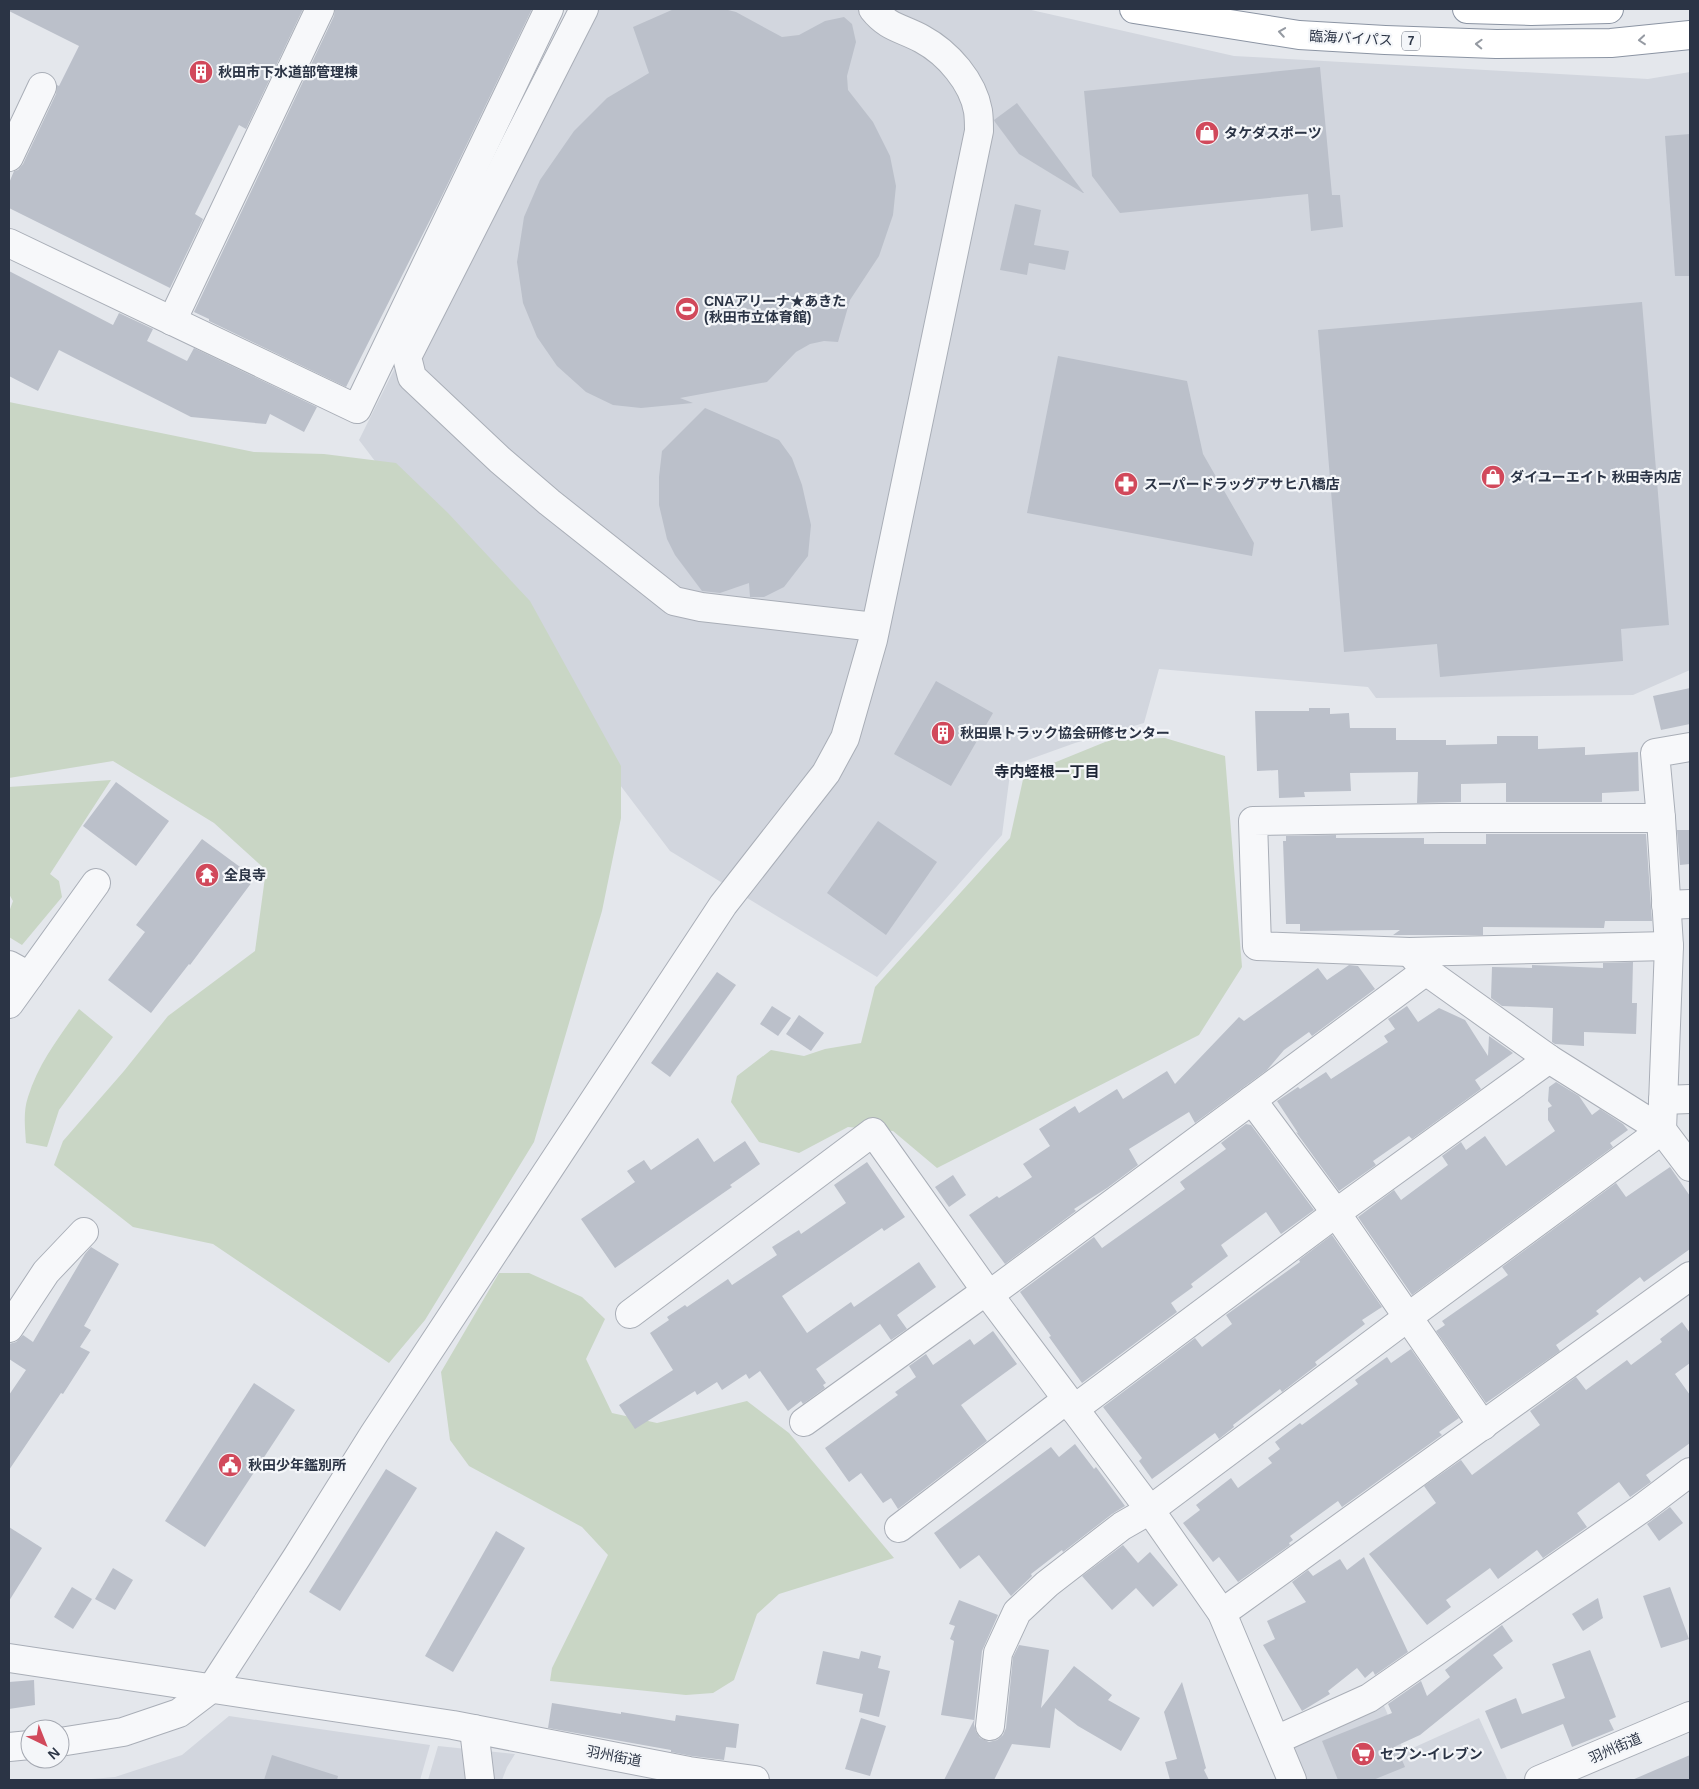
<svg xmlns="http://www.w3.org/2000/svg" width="1699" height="1789" font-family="Helvetica,'Noto Sans JP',sans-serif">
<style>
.built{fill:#d2d6de}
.green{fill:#c9d6c5}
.building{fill:#bbc0ca}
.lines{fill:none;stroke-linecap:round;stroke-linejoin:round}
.minor-casing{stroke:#a9aeb7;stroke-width:30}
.highway-casing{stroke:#8b94a3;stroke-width:30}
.minor{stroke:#f7f8fa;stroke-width:28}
.highway{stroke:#fff;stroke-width:28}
.oneway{stroke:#959aa2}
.labels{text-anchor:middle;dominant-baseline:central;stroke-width:4.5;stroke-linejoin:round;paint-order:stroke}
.shield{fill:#f4f6f9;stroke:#676e7b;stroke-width:1}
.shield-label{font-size:12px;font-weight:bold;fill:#2b3445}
.street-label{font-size:14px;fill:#2b3445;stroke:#f4f6f9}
.poi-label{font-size:14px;font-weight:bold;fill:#2b3445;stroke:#f4f6f9;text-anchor:start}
.neighbourhood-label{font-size:15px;font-weight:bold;fill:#1d2536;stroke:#f4f6f9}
</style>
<rect width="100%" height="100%" fill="#e4e7ec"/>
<!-- built -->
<g class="built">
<polygon points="574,9 1027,9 1234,56 1648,79 1690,72 1690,670 1633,695 1376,698 1368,687 1159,669 1144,723 1075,743 1011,766 1002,835 877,977 670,851 359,440"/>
<polygon points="1381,1699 1404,1752 1479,1718 1507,1779 1503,1780 1306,1780 1288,1741"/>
<polygon points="229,1716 430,1745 420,1780 80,1780 115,1777 182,1755"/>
<polygon points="438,1746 515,1754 507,1767 502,1780 428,1780"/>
</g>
<!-- green -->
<g class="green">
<polygon points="9,402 254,452 324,454 396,463 448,513 530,601 621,766 621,818 602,911 534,1142 425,1320 389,1363 213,1244 133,1227 54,1165 63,1141 124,1071 168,1016 255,951 266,870 214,823 113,761 9,778"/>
<polygon points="1165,738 1225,756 1242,967 1199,1035 937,1168 893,1131 848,1127 799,1153 759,1142 731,1102 737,1076 771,1050 804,1056 825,1049 861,1043 875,987 1010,838 1024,775 1110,740"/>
<polygon points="111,780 50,874 59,881 62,897 22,945 9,937 9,912 13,901 9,894 9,787"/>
<path d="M 79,1009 L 113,1037 L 59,1110 L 47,1147 L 26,1143 C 25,1128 23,1111 28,1097 C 38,1064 59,1037 79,1009 Z"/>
<polygon points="499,1273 529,1273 582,1297 605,1319 586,1359 612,1413 657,1423 747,1401 789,1433 894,1558 779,1594 757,1614 734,1680 713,1693 686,1695 550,1681 552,1668 608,1555 582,1527 469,1466 450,1440 441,1372"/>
</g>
<!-- building -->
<g class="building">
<polygon points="9,9 303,9 246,129 239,125 195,214 203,219 170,288 9,208 9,183 14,171 18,170 23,164 56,94 57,85 59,86 79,46 9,11"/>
<polygon points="335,9 532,9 439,202 346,387 209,321 209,319 194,312 334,16"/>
<polygon points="674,9 724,9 736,12 782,37 799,35 825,21 844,17 852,24 856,42 847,76 848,90 873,122 890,156 896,186 893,215 879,256 850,300 838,342 824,341 810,344 796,352 767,382 680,398 693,403 641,408 613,405 586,392 557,366 537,337 523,303 517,262 524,217 540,180 574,131 607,98 649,73 633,27"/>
<polygon points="1320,67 1332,195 1340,195 1343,227 1311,231 1308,194 1120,213 1092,176 1084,91"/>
<polygon points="1017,103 1084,193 1083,193 1019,154 995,122 994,120"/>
<polygon points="1690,134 1690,276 1675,276 1665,136"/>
<polygon points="1015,204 1041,210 1034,245 1069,251 1065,270 1029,263 1027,275 1000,270"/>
<polygon points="9,271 113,325 119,313 153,329 147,341 187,361 194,348 317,407 304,432 270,414 266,424 191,417 59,350 38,391 9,376"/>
<polygon points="1642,302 1669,625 1621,629 1623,661 1440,677 1437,644 1344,652 1318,330"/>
<polygon points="1058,356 1187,381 1203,454 1254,543 1252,556 1027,513"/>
<polygon points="705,408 779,440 792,458 802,485 811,525 808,556 784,587 764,597 750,597 749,583 720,593 702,591 675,555 667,539 659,505 659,477 662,451"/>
<polygon points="936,681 993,713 951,786 894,754"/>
<polygon points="1690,688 1690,724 1661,730 1653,696"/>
<polygon points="1309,708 1330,708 1330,714 1349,713 1350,728 1396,728 1396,740 1446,740 1446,745 1497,744 1497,736 1538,736 1538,749 1585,747 1585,755 1638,752 1639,791 1602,793 1602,802 1506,802 1506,783 1461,784 1461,802 1417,803 1418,772 1350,773 1351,791 1304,792 1305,797 1279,798 1278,770 1257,771 1255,711 1309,711"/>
<polygon points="116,782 169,821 136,866 83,826"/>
<polygon points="878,821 937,862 886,935 827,893"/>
<polygon points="1677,830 1690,830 1690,864 1680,865"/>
<polygon points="1486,834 1646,834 1652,921 1605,921 1604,928 1483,927 1483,935 1393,935 1400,930 1300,931 1300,924 1286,924 1283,841 1286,841 1286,836 1336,835 1336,838 1424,838 1424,844 1486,844"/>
<polygon points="202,839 255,878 190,965 189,964 151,1013 108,980 145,932 136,925"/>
<polygon points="1633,962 1632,1003 1637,1003 1636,1034 1584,1032 1584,1046 1555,1044 1552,1042 1553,1008 1502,1006 1491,998 1492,967 1532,968 1532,965 1603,968 1603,963"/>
<polygon points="1349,965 1358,966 1375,989 1312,1036 1309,1032 1284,1050 1267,1070 1195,1123 1189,1112 1129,1149 1138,1165 1107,1188 1074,1209 1076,1211 1005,1264 969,1215 997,1196 999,1198 1032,1177 1023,1164 1050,1146 1039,1129 1075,1106 1079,1113 1117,1089 1123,1099 1167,1071 1175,1084 1239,1017 1244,1021 1318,968 1327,980"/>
<polygon points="717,972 736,985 670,1077 651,1063"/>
<polygon points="772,1006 791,1018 778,1036 760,1024"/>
<polygon points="1407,1006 1418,1022 1439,1008 1465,1020 1488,1056 1489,1036 1513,1053 1475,1080 1481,1089 1412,1139 1409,1136 1373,1161 1376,1165 1339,1191 1296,1132 1298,1133 1277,1101 1298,1087 1300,1089 1326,1072 1331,1079 1388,1042 1384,1036 1395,1029 1388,1019"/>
<polygon points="799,1015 824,1033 811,1051 786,1034"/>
<polygon points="1556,1082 1579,1096 1592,1115 1600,1109 1623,1124 1628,1130 1610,1143 1613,1147 1412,1295 1358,1217 1394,1190 1401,1200 1448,1165 1442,1156 1461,1142 1466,1150 1485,1136 1506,1166 1555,1131 1548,1120 1548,1108 1552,1106 1548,1101 1549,1087"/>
<polygon points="1246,1124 1251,1125 1314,1210 1281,1234 1266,1212 1221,1245 1228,1256 1191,1284 1193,1287 1171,1303 1177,1312 1082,1383 1049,1337 1051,1336 1020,1292 1094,1237 1102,1248 1185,1189 1180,1182 1226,1149 1221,1143"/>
<polygon points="698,1138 714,1162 745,1141 760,1164 730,1185 732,1187 615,1268 581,1219 635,1182 627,1171 644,1160 651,1170"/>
<polygon points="867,1162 905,1217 884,1231 882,1228 782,1296 807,1333 851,1302 854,1307 919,1262 936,1287 897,1315 907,1329 891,1340 880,1324 816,1369 826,1383 823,1385 825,1388 803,1404 801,1401 788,1411 760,1371 749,1379 746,1374 722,1390 717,1382 697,1395 695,1391 635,1429 619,1405 673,1370 650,1333 669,1320 667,1317 685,1305 687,1307 728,1279 732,1285 777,1255 772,1247 799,1230 801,1234 846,1203 834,1185"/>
<polygon points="1670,1167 1690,1196 1690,1249 1644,1282 1640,1277 1596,1311 1599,1314 1556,1345 1560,1351 1486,1403 1436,1331 1445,1325 1442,1321 1508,1275 1502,1267 1616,1183 1626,1197"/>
<polygon points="953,1175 966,1195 949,1207 935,1187"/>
<polygon points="1332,1235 1382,1307 1362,1320 1365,1324 1315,1362 1317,1365 1282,1392 1280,1389 1233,1425 1234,1427 1219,1439 1215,1433 1152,1479 1139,1461 1142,1458 1103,1407 1195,1338 1202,1347 1232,1324 1226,1315 1300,1262 1299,1260"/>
<polygon points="91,1247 119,1264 84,1326 91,1330 80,1347 90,1352 63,1394 61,1393 9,1470 9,1395 26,1370 9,1359 9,1344 16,1342 23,1335 33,1342 85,1254"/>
<polygon points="1682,1322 1690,1333 1690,1363 1675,1374 1690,1395 1690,1443 1646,1475 1651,1482 1630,1497 1619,1482 1577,1513 1587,1527 1543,1558 1537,1550 1498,1579 1490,1568 1446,1600 1451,1607 1427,1625 1369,1554 1436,1503 1424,1486 1461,1460 1472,1475 1540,1425 1530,1411 1576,1377 1586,1390 1627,1360 1631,1365 1662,1342 1660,1339"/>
<polygon points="993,1331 1017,1364 961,1405 987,1441 898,1509 891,1498 883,1503 861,1473 849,1482 825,1448 898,1395 895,1392 916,1377 909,1366 926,1354 933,1365 970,1339 974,1345"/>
<polygon points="1411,1349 1459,1418 1439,1432 1442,1435 1342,1507 1338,1501 1290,1536 1293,1540 1289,1543 1290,1545 1238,1582 1219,1557 1213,1562 1183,1523 1200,1510 1196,1505 1231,1478 1238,1488 1272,1463 1268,1458 1280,1449 1275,1442 1300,1423 1302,1425 1358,1384 1355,1380 1387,1357 1391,1363"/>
<polygon points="254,1383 295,1410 205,1547 165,1521"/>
<polygon points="1075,1444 1094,1469 1096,1467 1125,1506 1112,1514 1063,1552 1062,1550 1031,1574 1032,1576 1011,1596 979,1555 960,1569 934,1533 1051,1447 1059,1457"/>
<polygon points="386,1469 417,1488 340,1611 309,1592"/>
<polygon points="1670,1507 1683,1523 1659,1541 1647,1524"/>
<polygon points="9,1527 42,1548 9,1601"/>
<polygon points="496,1531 525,1548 453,1672 425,1656"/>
<polygon points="1123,1545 1138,1563 1150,1552 1178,1585 1153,1607 1136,1588 1112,1610 1082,1576"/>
<polygon points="1364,1557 1408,1652 1375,1675 1373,1671 1365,1678 1357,1668 1328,1691 1330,1694 1302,1711 1263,1645 1275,1639 1267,1621 1306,1602 1292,1582 1308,1570 1313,1576 1340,1559 1347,1570"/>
<polygon points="113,1568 133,1580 115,1610 95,1599"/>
<polygon points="72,1587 92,1599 73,1629 54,1617"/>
<polygon points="1670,1587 1689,1639 1661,1648 1643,1596"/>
<polygon points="1598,1598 1603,1618 1583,1631 1572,1614"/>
<polygon points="959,1600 998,1615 982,1651 974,1724 976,1732 980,1738 989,1742 997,1740 1003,1735 1006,1728 1013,1657 1019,1645 1049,1650 1041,1708 1074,1666 1112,1695 1108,1700 1140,1718 1121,1751 1078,1726 1055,1708 1050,1748 1012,1744 994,1780 944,1780 974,1720 941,1715 954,1641 950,1639 955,1626 949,1624"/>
<polygon points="1502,1625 1513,1641 1493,1655 1503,1668 1420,1735 1396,1746 1405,1767 1373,1780 1338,1780 1322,1741 1392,1713 1388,1704 1421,1681 1427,1696 1450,1677 1445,1670"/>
<polygon points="1590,1650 1616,1717 1609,1720 1614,1730 1572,1747 1563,1724 1501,1749 1485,1711 1516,1698 1522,1714 1565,1698 1552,1664"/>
<polygon points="823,1651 859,1659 861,1651 881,1656 878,1668 890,1671 879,1717 859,1712 863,1694 816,1684"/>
<polygon points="34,1680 35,1705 9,1709 9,1682"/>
<polygon points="1182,1682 1206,1768 1204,1770 1209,1780 1170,1780 1165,1762 1177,1759 1164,1712"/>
<polygon points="552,1703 621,1714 621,1712 675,1721 676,1715 739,1724 736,1748 726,1747 724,1760 692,1756 671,1752 671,1750 548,1728"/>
<polygon points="861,1718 886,1726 870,1776 845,1769"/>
<polygon points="272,1755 338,1776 337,1780 264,1780"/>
<polygon points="1690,1755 1690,1780 1632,1780"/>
</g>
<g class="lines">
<!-- minor casing -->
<g class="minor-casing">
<g id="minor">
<polyline points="584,9 407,357 412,377 500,460 549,502 674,601 701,607 875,627"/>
<polyline points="9,157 42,87"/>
<polyline points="9,243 357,409 549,9"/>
<polyline points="172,321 320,9"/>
<polyline points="1661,818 1441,818 1253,821 1257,946 1409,952 1669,946"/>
<polyline points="1666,905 1690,904"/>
<polyline points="1414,957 1426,971 1549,1059 1662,1130 1690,1167"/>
<polyline points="9,965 29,976"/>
<polyline points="9,1004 96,883"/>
<polyline points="1252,1100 1336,1213 1483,1426"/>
<polyline points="1663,1100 1690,1099"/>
<polyline points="1662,1130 1669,946 1661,818 1655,753 1690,747"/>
<polyline points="989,1295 1426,971"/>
<polyline points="630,1314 873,1132 989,1295 1150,1510 1222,1613 1292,1780"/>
<polyline points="9,1328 46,1272 84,1232"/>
<polyline points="1074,1409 1336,1213 1549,1059"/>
<polyline points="804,1422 986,1291"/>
<polyline points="899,1528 1066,1400"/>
<polyline points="1222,1613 1690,1276"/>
<polyline points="9,1658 453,1725 689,1771 755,1780"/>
<polyline points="990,1726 998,1653 1017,1612 1047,1584 1122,1526 1150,1510 1408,1317 1662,1130"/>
<polyline points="474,1729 480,1780"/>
<polyline points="1276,1740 1369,1698 1641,1509 1690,1472"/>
<path d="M 60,1742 L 123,1732 L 179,1713 L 212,1688 L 297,1557 L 374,1434 L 723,905 L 826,773 L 845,738 L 873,640 L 979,131 C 979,125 979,118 978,111 C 973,82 948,53 922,39 C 902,28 888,28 873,9"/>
<polyline points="9,1747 30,1745"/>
<polyline points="1539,1780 1690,1716"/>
</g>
</g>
<!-- highway casing -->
<g class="highway-casing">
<g id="highway">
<polyline points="1134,9 1299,35 1385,40 1496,44 1611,43 1690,35"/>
<polyline points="1467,9 1531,11 1609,9"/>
</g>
</g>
<!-- minor -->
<use href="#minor" class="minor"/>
<!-- highway -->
<use href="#highway" class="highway"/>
</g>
<!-- one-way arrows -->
<defs><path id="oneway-chevron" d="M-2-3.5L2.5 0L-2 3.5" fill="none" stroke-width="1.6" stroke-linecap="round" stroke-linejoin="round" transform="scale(1.25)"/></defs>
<g class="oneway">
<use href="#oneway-chevron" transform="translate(1282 32) rotate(-171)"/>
<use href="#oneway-chevron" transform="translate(1642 40) rotate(175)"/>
<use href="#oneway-chevron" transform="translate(1479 44) rotate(-178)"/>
</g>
<!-- icons -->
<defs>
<g id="building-disc" transform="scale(1.25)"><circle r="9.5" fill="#d1495b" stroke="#f4f6f9"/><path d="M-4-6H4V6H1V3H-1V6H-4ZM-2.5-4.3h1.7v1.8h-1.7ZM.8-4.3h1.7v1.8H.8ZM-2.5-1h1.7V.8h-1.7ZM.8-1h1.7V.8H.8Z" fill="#fff"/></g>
<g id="shop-disc" transform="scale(1.25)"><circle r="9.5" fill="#d1495b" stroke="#f4f6f9"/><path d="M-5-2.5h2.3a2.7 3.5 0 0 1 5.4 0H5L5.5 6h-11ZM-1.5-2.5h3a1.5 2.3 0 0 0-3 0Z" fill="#fff"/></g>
<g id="stadium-disc" transform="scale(1.25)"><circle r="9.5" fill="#d1495b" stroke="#f4f6f9"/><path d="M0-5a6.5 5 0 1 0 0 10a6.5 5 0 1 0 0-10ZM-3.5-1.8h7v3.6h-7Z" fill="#fff"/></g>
<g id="pharmacy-disc" transform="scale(1.25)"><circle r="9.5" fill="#d1495b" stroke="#f4f6f9"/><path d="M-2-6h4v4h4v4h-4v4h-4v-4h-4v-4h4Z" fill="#fff"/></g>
<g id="temple-disc" transform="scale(1.25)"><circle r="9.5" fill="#d1495b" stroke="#f4f6f9"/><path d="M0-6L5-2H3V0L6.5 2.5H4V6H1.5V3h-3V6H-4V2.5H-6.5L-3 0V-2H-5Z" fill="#fff"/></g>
<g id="civic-disc" transform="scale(1.25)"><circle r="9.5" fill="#d1495b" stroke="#f4f6f9"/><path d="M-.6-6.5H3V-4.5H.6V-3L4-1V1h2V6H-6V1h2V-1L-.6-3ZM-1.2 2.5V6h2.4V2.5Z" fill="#fff"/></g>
<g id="supermarket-disc" transform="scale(1.25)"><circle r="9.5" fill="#d1495b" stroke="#f4f6f9"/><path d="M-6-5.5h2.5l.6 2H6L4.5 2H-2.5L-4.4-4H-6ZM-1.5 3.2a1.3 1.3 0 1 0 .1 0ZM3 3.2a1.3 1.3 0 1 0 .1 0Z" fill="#fff"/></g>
</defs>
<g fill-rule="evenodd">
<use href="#building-disc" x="201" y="72"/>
<use href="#shop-disc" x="1207" y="133"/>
<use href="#stadium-disc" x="687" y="309"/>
<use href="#shop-disc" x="1493" y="477"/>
<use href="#pharmacy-disc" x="1126" y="484"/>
<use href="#building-disc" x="943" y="733"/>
<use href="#temple-disc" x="207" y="875"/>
<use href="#civic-disc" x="230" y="1465"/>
<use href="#supermarket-disc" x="1363" y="1754"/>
</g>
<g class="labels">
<!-- shield labels -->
<rect class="shield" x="1402" y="31.5" width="18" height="19" rx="4"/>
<g class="shield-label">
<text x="1411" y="41">7</text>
</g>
<!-- street labels -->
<g class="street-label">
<text transform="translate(1351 38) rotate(3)">臨海バイパス</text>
<text transform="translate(1615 1748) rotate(-23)">羽州街道</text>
<text transform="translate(614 1756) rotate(11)">羽州街道</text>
</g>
<!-- poi labels -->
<g class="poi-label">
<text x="218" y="72">秋田市下水道部管理棟</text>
<text x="1224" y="133">タケダスポーツ</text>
<text x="704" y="301">CNAアリーナ★あきた<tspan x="704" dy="16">(秋田市立体育館)</tspan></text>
<text x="1510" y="477">ダイユーエイト 秋田寺内店</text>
<text x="1144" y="484">スーパードラッグアサヒ八橋店</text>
<text x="960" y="733">秋田県トラック協会研修センター</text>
<text x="224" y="875">全良寺</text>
<text x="248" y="1465">秋田少年鑑別所</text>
<text x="1380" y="1754">セブン-イレブン</text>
</g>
<!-- neighbourhood labels -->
<g class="neighbourhood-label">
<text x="1047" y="771">寺内蛭根一丁目</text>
</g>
</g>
<!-- border -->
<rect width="1699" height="1789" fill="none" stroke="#2b3445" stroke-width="20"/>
<!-- north arrow -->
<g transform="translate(45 1744) rotate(137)"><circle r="24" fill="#f4f6f9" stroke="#a4a8b1"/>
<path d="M0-4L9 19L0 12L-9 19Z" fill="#d1495b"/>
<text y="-8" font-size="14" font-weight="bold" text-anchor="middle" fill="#2b3445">N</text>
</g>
</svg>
